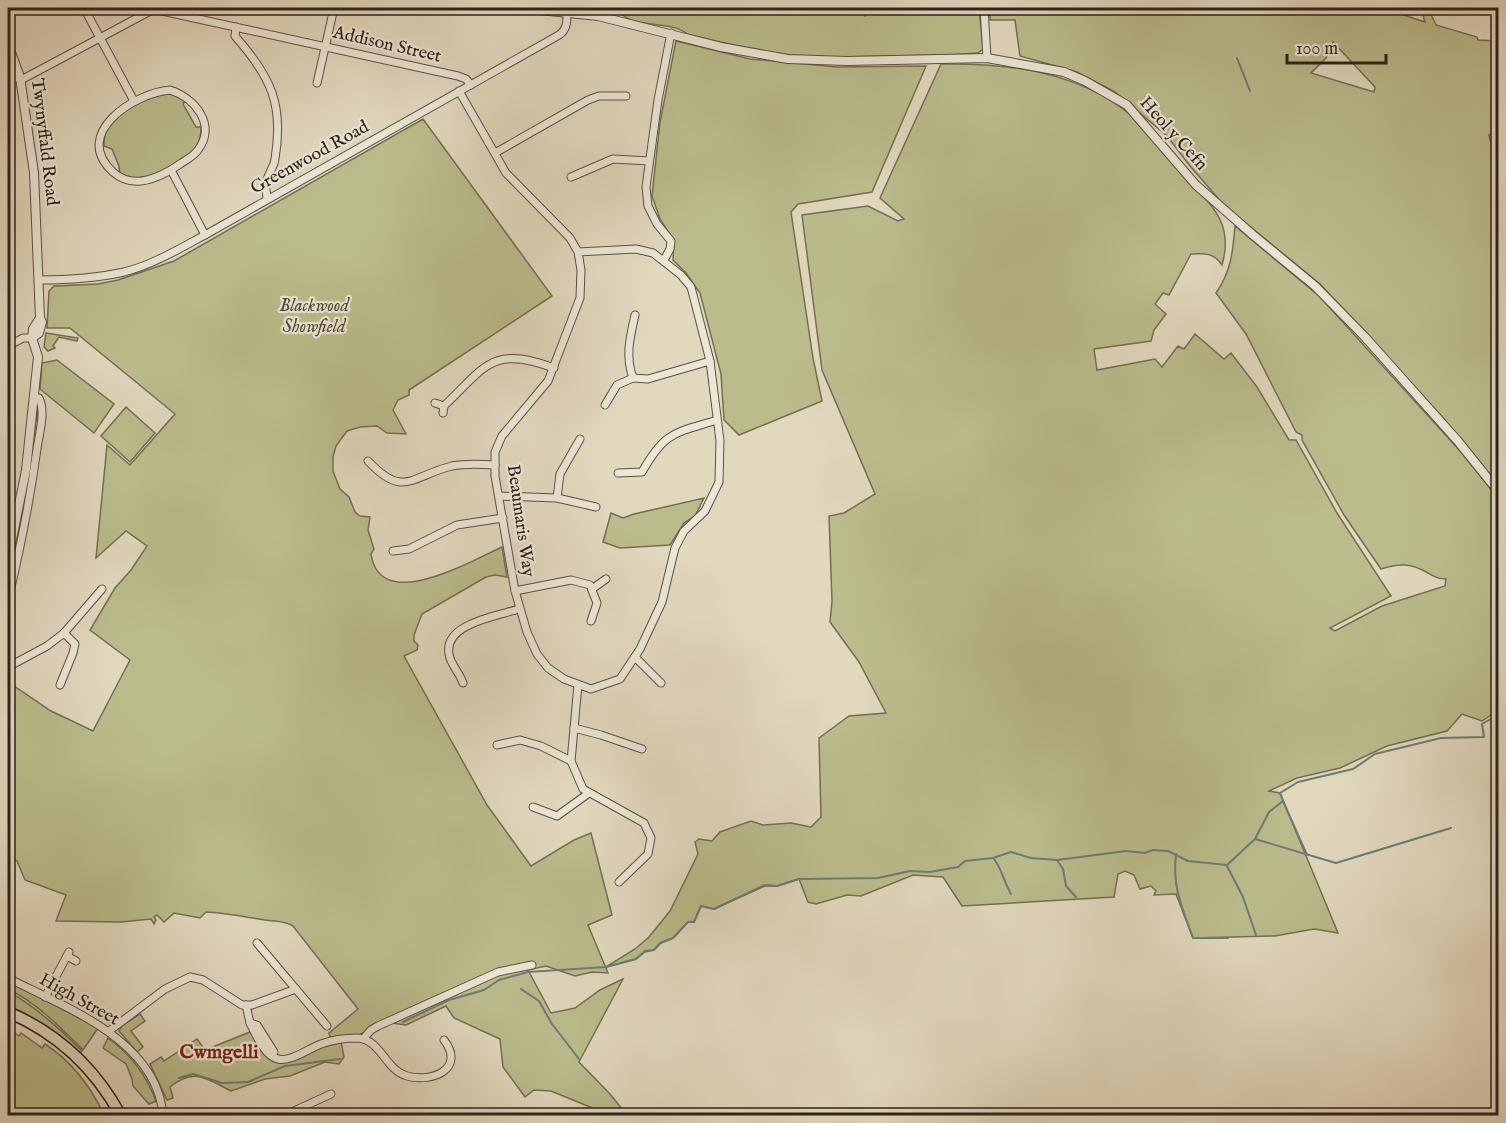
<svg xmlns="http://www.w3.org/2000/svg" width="1506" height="1123" font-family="'IM FELL English',serif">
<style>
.green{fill:#bbbc8c;stroke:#746f53;stroke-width:1.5;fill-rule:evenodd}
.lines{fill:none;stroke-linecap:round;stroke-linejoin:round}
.stream{stroke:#6b7d75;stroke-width:2}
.minor-casing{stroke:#5a5043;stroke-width:9}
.tertiary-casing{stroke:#5a5043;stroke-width:10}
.primary-casing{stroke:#2d221a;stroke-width:13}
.minor{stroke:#ece6d5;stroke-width:7}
.tertiary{stroke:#ece6d5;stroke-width:8}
.primary{stroke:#e2d8be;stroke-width:10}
.labels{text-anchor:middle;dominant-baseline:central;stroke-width:4.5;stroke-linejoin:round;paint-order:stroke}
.street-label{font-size:18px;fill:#2d221a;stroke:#ece6d5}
.park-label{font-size:18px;font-style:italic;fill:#504836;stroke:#ece6d5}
.neighbourhood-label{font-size:20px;font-weight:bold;fill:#7a1f14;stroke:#ece6d5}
</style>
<rect width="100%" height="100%" fill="#e2d8be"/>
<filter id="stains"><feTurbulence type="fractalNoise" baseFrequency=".00333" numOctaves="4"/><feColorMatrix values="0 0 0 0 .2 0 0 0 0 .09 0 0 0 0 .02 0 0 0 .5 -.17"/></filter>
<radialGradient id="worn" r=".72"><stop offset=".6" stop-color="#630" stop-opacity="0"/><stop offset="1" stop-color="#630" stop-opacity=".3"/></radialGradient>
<!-- green -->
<g class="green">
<path d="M 622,8 L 979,8 L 983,49 L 978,53 L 947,55 L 830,57 L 790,55 L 754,50 L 687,34 C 671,20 639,29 621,14 Z"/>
<path d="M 990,8 L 1383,8 L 1425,22 L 1421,8 L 1428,8 L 1436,25 L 1477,37 L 1478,40 L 1498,41 L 1498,485 L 1445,420 L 1354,320 L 1320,284 L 1224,205 L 1190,166 L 1167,136 L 1115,92 L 1077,72 L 1020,56 L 1015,20 L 990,20 ZM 1333,42 L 1375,87 L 1374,92 L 1311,73 L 1326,58 Z"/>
<polygon points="676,41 750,59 837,67 926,66 872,192 798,204 791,212 813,358 822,401 739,435 724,420 721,374 700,293 686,273 673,260 674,241 660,219 652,196 660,122"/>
<path d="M 941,64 C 1007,63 1079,71 1132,116 C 1142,124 1149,137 1158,147 C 1167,158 1177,168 1186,178 C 1212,206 1234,223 1222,265 C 1214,253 1205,253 1191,254 L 1169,295 L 1163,293 L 1155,304 L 1166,314 L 1154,330 L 1151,341 L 1094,349 L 1097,370 L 1155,359 L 1162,367 L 1178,346 L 1184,349 L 1195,334 L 1224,359 L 1231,353 L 1257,387 L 1289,440 L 1296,440 L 1337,513 L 1391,596 L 1330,628 L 1335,631 L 1382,606 L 1445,586 L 1446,579 C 1438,579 1435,577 1428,573 C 1411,563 1399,563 1381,569 L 1344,515 L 1302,440 L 1302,435 L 1296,432 L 1246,334 L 1216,293 C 1231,272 1233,251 1235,226 L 1319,296 L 1461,452 L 1498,498 L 1498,710 L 1482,721 L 1462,714 L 1447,731 L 1387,746 L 1340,768 L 1297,778 L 1269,791 L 1280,793 L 1338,933 L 1314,929 L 1275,936 L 1193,938 L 1176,894 L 1154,895 L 1156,891 L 1151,886 L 1140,889 L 1134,875 L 1125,871 L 1118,874 L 1114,897 L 962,906 L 943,877 L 913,875 L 861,896 L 847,895 L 816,904 L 808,902 L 799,879 L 777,886 L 765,886 L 714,909 L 701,906 L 694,922 L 688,922 L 673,938 L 661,943 L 654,950 L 645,952 L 636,959 L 606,967 L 635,949 L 649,937 L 670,911 L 698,854 L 695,842 L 699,839 L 712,841 L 720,832 L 751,821 L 763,825 L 791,823 L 811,827 L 821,817 L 819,738 L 849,716 L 886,713 L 859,662 L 830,622 L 832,601 L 829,516 L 844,513 L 875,494 L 822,370 L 802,215 L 868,206 L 898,221 L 904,219 L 880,198 Z"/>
<path d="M 167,92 L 186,99 L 183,104 L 196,127 L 201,127 C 201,136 200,144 195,150 C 187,159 156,177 144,179 C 135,180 128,177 120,174 L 119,166 L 112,149 L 104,146 C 104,139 104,132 108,126 C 116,112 151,93 167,92 Z"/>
<path d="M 423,119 L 552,296 L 409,390 L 409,395 L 398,400 L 393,410 L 406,434 L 387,433 L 377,426 L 360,427 L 347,431 L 336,446 L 333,457 L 333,471 L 340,489 L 349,497 L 355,512 L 360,516 L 370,517 L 368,530 L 374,549 L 371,554 C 380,615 473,560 502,547 L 507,577 L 495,575 L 486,577 L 422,614 L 414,635 L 414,641 L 418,645 L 417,650 L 404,656 L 487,805 L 531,866 L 574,840 L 591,833 L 612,915 L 588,925 L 608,973 L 592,972 L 575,976 L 546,966 L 528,970 L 551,1013 L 575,1008 L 600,990 L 623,979 L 579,1062 L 610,1094 L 627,1115 L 603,1115 L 590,1107 L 551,1091 L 534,1090 L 525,1097 L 503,1067 L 500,1039 L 454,1018 L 446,1006 L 406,1025 L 384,1022 L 359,1035 L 330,1037 L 329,1033 L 358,1009 L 293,926 C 283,920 275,922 265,920 C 245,917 226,913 206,912 L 200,918 L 174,913 L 164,922 L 157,915 L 154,917 L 156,920 L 154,924 L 151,919 L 121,922 L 56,921 L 66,895 L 25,880 L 17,861 L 8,855 L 8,697 L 11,684 L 51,711 L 93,731 L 130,660 L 90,630 L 115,588 L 131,570 L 147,546 L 126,531 L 96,558 L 107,445 L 130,465 L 175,414 L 70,328 L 47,328 L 49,291 L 54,286 L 98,284 L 118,280 L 174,261 Z"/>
<polygon points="46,333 78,338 77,341 59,337 53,346 55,348 48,351 44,347"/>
<polygon points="57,360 114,404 94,433 40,389 42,363"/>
<polygon points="38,403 38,422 25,517 8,587 8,573 27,491"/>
<polygon points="126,407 155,433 130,462 101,436"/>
<polygon points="704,498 695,516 684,523 670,545 620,548 603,542 611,513 623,518 634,514"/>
<path d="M 8,981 L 98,1028 L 83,1050 C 61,1028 36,1002 8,989 Z"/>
<path d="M 8,992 C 32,1003 63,1032 82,1051 L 80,1053 C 58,1032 35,1019 8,1007 Z"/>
<polygon points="140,1014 145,1021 131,1031 143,1047 137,1052 119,1031 122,1026"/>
<path d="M 8,1028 L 19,1036 L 21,1033 L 42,1048 L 45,1044 C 71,1061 91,1087 104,1115 L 8,1115 Z"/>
<path d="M 250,1032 L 268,1056 L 277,1062 L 288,1062 L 319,1048 L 341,1042 L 344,1057 L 339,1064 L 325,1062 L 290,1076 L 265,1079 L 231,1091 C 207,1079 195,1067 170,1087 L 173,1098 L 167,1100 L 150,1064 L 161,1057 L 164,1061 L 197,1039 L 205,1050 Z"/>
<path d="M 108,1038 C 131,1055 146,1074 156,1101 L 149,1104 L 133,1086 L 132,1079 L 126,1064 L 103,1048 Z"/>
</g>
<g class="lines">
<!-- stream -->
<g class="stream">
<polyline points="862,8 865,16"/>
<polyline points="1046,11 1046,8"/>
<polyline points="1237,58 1250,91"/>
<polyline points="1496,133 1498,132"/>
<polyline points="1491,143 1489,135 1492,134"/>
<polyline points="1283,801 1307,855"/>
<polyline points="1255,839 1336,863 1451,828"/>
<path d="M 1176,854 C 1172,888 1182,907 1193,938 L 1228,938"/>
<path d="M 994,859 C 1002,869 1004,882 1011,894"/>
<polyline points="1057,860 1063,869 1066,886 1076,897"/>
<polyline points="1227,866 1243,897 1256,935"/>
<polyline points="521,989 539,1001 552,1024 579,1059"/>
<polyline points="403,1022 449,1000 484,990 499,980 528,972 606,967 636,959 645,951 654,950 660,943 673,938 688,922 694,922 701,906 714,909 765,885 777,886 799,879 878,878 910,871 930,872 958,867 965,861 993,858 1011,852 1031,858 1057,860 1126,851 1145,853 1153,850 1168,851 1188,861 1227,865 1255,839 1269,812 1283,801 1280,793 1298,782 1353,769 1375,754 1441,738 1484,737 1482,724 1498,715"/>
<polyline points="179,1078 193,1074 222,1083 248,1082 285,1066 340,1059"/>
</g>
<!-- minor casing -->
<g class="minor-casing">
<g id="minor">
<polyline points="84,8 134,101"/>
<polyline points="984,8 987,58"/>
<polyline points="153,9 458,76 466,79 471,85"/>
<path d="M 236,27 L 235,36 C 271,77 284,104 275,159 C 274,168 266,176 266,185 C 265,189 267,194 267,199"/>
<polyline points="8,79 20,77"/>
<polyline points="21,80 156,8"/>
<polyline points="317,83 334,8"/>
<path d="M 170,90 C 195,98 217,125 198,150 C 194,156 186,160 180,164 C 161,177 134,191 113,172 C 71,134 134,93 170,90 Z"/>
<polyline points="459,91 506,173 570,238 578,252 581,270 580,298 548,381 502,436 495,452 495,476 515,591 527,632 537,654 548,668 564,679 591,689 620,679 640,649 662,602 675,548 684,531 705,511 719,482 720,441 710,361 691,287 681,275 653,253 636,249 578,252"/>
<polyline points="495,153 588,100 599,96 626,96"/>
<polyline points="171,170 205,235"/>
<polyline points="571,177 613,159 649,161"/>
<polyline points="664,260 670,249 671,241 657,224 648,206 646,187 658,100 671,33"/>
<path d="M 39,280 C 67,280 97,278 124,272 C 152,265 179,249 205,235 L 559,35 C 567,30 567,22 567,12"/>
<polyline points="8,346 23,338 32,338"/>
<path d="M 633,378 C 625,356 630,337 635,315"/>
<polyline points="435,403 444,406"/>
<polyline points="605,405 617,385 633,378 648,379 710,361"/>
<path d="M 443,413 L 444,406 C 486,366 492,345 554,368"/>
<path d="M 368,461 C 404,499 411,476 452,466 C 466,463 481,464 495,465"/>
<path d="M 618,473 L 642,472 C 665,431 675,433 717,420"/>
<polyline points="499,496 557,498 596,507"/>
<polyline points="557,498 560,474 580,439"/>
<polyline points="393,551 409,549 457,525 503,518"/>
<polyline points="592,589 606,579"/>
<polyline points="515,591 571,580 590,585 597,603 591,621"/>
<path d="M 8,600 C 20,550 30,500 37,449 C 39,434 46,412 39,398 L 34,397"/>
<polyline points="635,657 661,683"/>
<polyline points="8,667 47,646 64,633 102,589"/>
<path d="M 463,683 C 460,674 453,667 450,658 C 439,624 497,616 519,609"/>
<polyline points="60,685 73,653 75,644 64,633"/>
<polyline points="578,685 571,761 583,789 644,823 651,838 648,854 619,882"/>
<polyline points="574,728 601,735 642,749"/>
<polyline points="497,745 520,740 541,746 571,761"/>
<polyline points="533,807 557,816 589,793"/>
<polyline points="257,943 327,1026"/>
<polyline points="67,956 76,961"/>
<path d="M 8,978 C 64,1007 158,1040 163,1116"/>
<polyline points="45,997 69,952"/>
<polyline points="246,1005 250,1023 257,1025 274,1052"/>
<path d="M 250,1023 C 256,1034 264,1056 278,1059 C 291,1062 308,1049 321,1044 C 332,1040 345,1038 357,1038 C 381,1039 385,1070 407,1076 C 432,1083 466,1069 444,1040"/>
<polyline points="109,1031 165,989 190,977 203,980 242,1005 252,1005 296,989"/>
<polyline points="363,1039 371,1030 378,1026 498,972 532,965"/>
<polyline points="283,1116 331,1094"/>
</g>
</g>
<!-- tertiary casing -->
<g class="tertiary-casing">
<g id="tertiary">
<polyline points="520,8 598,16 721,47 788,59 847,61 987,58 1064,72 1085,81 1127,105 1196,185 1253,235 1315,286 1364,336 1457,440 1498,491"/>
<polyline points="8,44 20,77 34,173 40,318 42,322 39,333 32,338"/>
<polyline points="8,559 26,470 38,357 32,338 33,329 40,318"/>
</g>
</g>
<!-- primary casing -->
<g class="primary-casing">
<path id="primary" d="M 8,1012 C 57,1033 95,1068 121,1116"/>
</g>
<!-- minor -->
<use href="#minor" class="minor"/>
<!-- tertiary -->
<use href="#tertiary" class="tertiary"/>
<!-- primary -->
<use href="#primary" class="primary"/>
</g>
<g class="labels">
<!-- street labels -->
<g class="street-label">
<text transform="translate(387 45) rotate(13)">Addison Street</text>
<text transform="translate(1173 134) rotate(48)">Heol y Cefn</text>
<text transform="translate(44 142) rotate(83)">Twynyffald Road</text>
<text transform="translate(310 158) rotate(-29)">Greenwood Road</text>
<text transform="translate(520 521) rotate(82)">Beaumaris Way</text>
<text transform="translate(79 1000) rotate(29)">High Street</text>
</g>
<!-- park labels -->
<g class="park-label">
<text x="314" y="306">Blackwood<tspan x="314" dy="21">Showfield</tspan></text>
</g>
<!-- neighbourhood labels -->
<g class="neighbourhood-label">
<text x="219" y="1052">Cwmgelli</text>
</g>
</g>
<!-- margin -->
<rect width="1506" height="1123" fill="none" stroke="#e2d8be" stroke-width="30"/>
<rect x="9" y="9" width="1488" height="1105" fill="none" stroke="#2d221a" stroke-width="3"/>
<rect x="15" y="15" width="1476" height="1093" fill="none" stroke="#2d221a" stroke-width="1.5"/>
<!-- scale -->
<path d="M1287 54v9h99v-9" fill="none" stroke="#2d221a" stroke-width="3"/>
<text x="1296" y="54" font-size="18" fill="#2d221a" stroke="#ece6d5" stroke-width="4.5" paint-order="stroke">100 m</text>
<rect width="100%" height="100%" filter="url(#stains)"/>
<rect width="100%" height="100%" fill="url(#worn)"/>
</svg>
